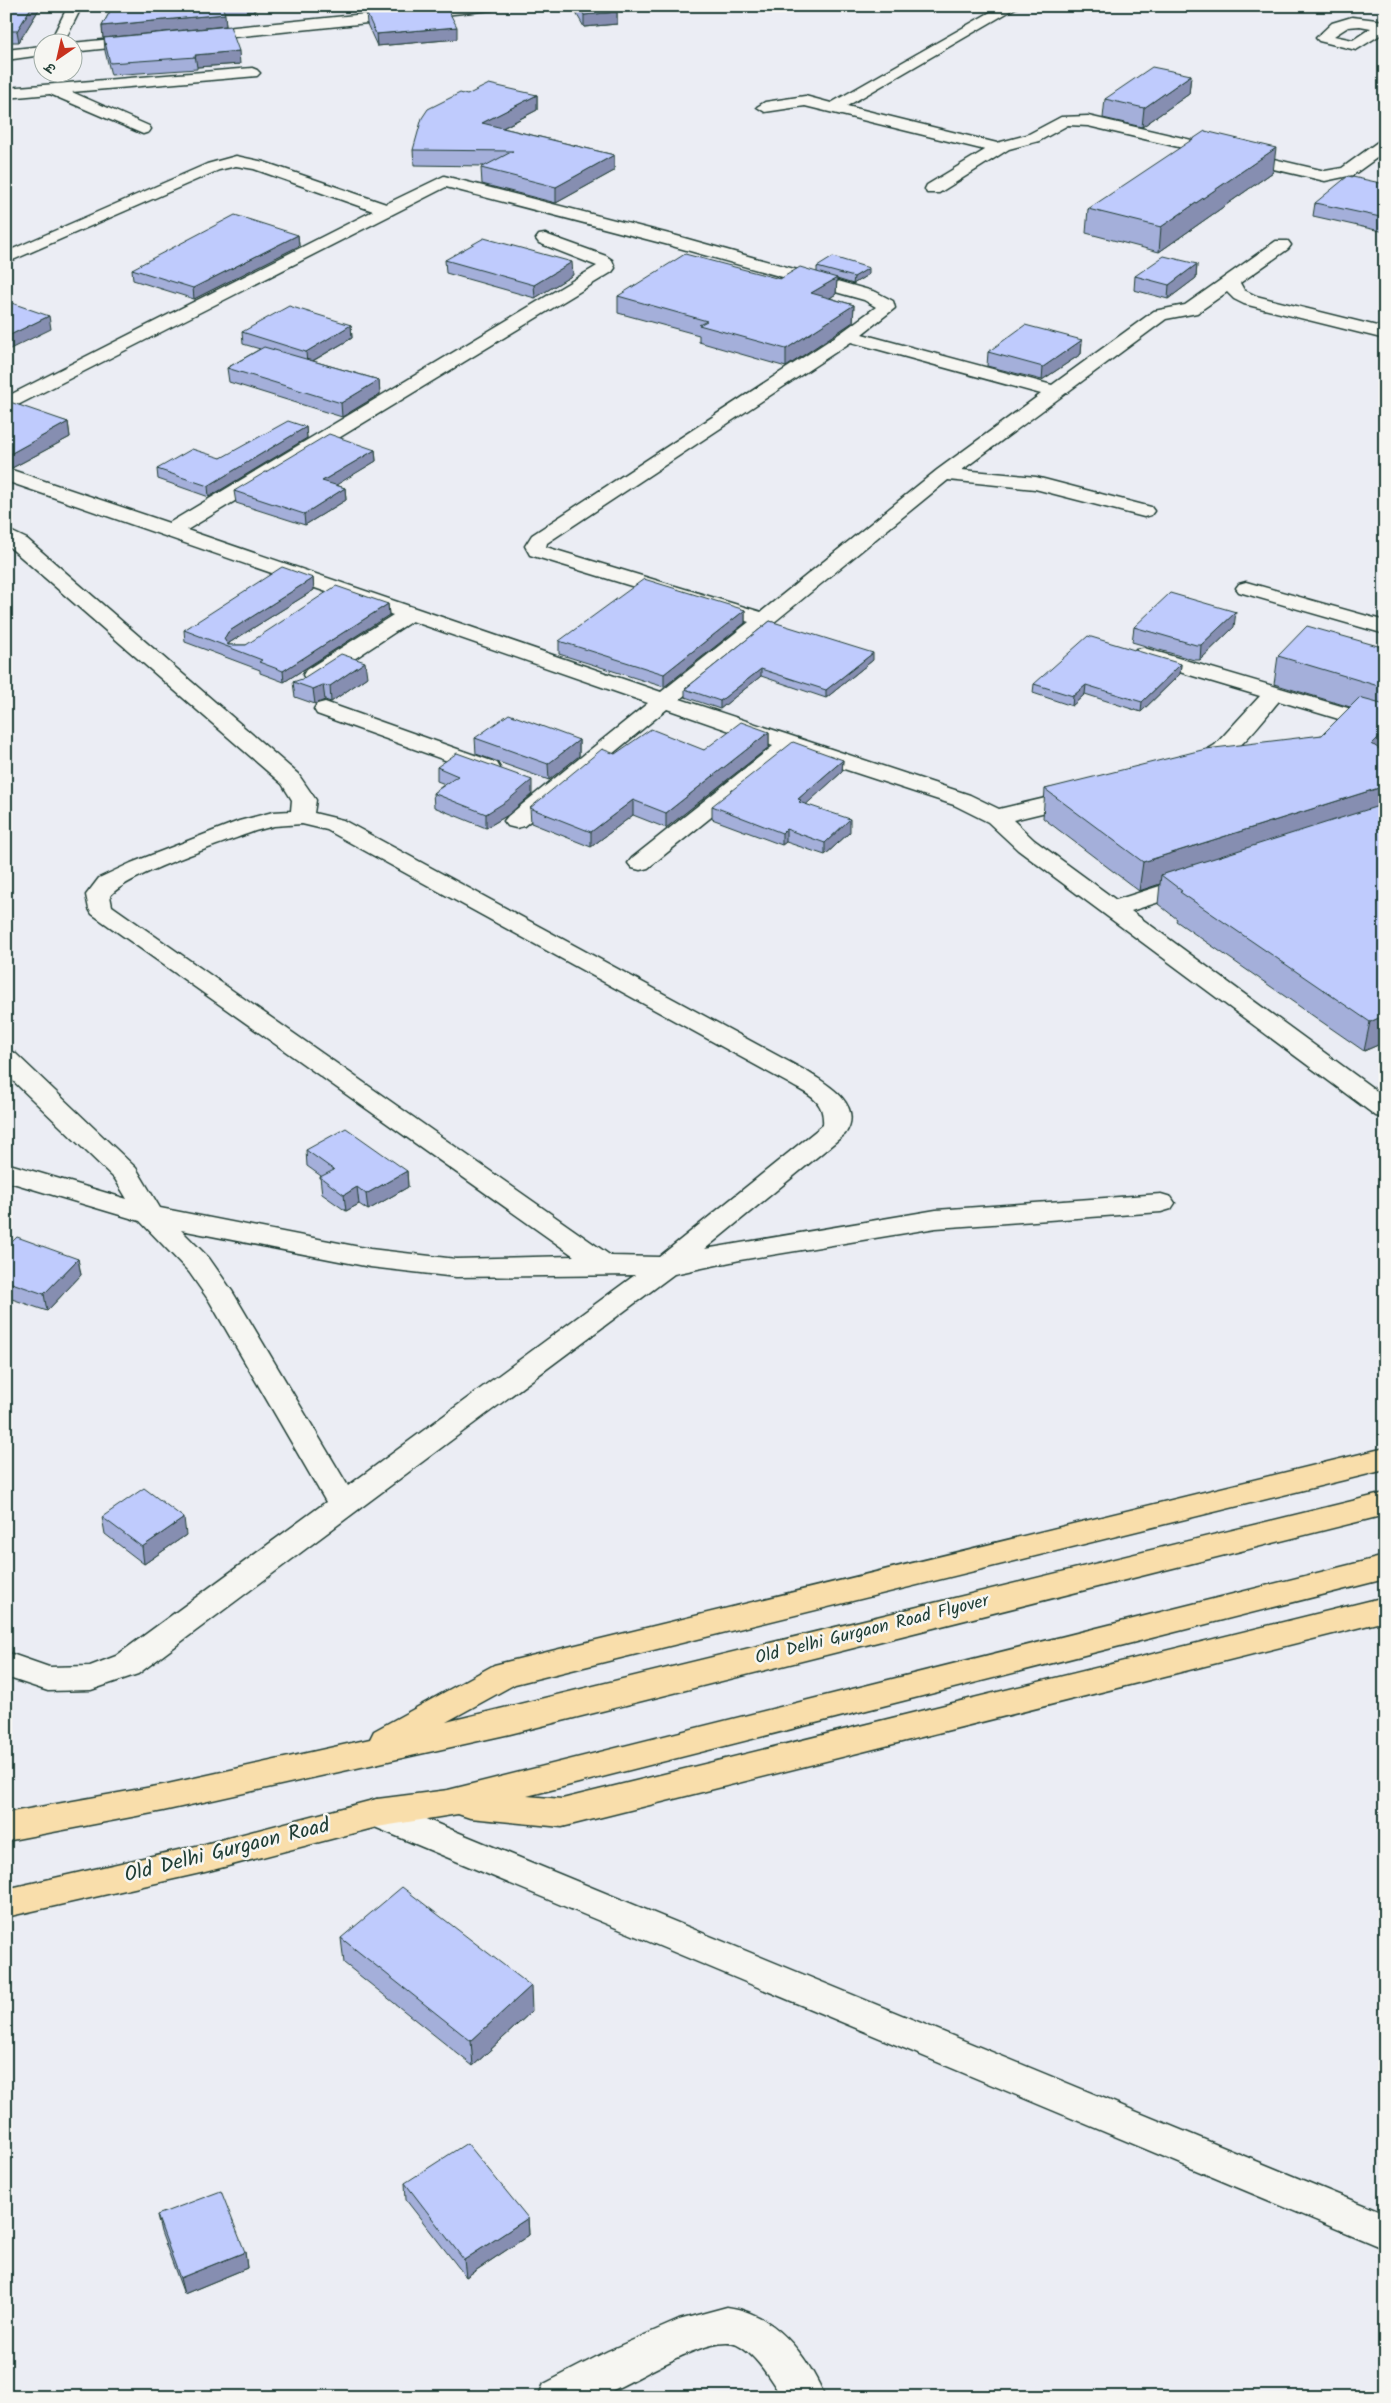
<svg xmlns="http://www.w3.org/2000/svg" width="1391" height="2403" font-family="Kalam,'Playpen Sans Deva',sans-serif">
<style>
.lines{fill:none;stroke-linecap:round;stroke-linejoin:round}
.minor-casing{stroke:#1f3d34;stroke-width:3}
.major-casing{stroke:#1f3d34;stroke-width:3}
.minor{fill:#f6f6f2;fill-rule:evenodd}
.major{fill:#f9deab;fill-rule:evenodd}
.wall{fill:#a4afda;stroke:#1f3d34}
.shaded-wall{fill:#868eb1;stroke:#1f3d34}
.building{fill:#bfcbfd;stroke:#1f3d34}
.labels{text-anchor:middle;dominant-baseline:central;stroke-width:5;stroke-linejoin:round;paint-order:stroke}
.street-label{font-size:18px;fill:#1f3d34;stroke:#f6f6f2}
.near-street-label{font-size:21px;fill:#1f3d34;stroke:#f6f6f2}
</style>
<rect width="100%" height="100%" fill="#ebedf4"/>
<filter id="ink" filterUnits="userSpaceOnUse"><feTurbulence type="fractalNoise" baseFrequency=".02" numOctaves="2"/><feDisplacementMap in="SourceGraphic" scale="10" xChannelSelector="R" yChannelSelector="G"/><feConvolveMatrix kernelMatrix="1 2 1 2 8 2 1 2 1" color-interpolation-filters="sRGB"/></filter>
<g filter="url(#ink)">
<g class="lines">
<!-- minor casing -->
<g class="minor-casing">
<g id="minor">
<polygon points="68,6 82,6 64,42 50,42"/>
<polygon points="446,6 499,6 492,10 195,41 187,36 195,31"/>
<polygon points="1001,6 1019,6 847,106 997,143 1027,135 1061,117 1088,116 1325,171 1342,168 1379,141 1385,139 1385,152 1353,175 1325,181 1088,126 1068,125 1039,141 1009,149 939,193 927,193 925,189 927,185 985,150 805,106 765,112 757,107 765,102 805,96 831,103"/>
<path d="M 1352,17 L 1385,21 L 1385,32 L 1356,50 L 1319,41 L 1316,38 L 1332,23 ZM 1360,26 L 1371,28 L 1353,40 L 1334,36 L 1348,27 Z"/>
<polygon points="142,36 150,41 147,44 72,52 72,43"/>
<polygon points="42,46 42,55 6,60 6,50"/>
<polygon points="252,68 257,70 260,73 257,76 72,92 149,126 151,129 149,132 143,134 50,94 6,98 6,88"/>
<path d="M 236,156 L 264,162 L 386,204 L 444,176 L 677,236 L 876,292 L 893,301 L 895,308 L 862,334 L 1052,385 L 1154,311 L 1185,305 L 1276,241 L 1288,241 L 1291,245 L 1288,249 L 1240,283 L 1244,290 L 1256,296 L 1385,328 L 1385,339 L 1244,304 L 1234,299 L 1227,292 L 1197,313 L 1166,319 L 962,470 L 1036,477 L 1151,507 L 1154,511 L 1151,515 L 1144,517 L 1035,489 L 948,480 L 680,699 L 970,795 L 999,809 L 1079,790 L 1087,792 L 1091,797 L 1087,802 L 1013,820 L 1034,840 L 1116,900 L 1185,878 L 1194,876 L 1203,878 L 1206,883 L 1203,888 L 1131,911 L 1385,1097 L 1385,1118 L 1376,1116 L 1018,850 L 988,822 L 954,805 L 792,752 L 648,868 L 640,870 L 632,868 L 628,863 L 632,858 L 773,746 L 667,709 L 524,826 L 516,828 L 508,826 L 504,821 L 508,816 L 648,703 L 412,621 L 322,680 L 314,682 L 306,680 L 303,675 L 306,670 L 393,615 L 6,481 L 6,468 L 169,523 L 597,266 L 539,243 L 536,239 L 539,235 L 545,234 L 606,256 L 612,260 L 615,268 L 612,272 L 187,530 L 661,692 L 749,622 L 530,555 L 525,546 L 532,535 L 842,332 L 876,307 L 864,300 L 665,244 L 446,187 L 6,411 L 6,397 L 373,211 L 254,169 L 236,166 L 219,170 L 6,263 L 6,252 L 207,164 ZM 851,342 L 1041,394 L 937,470 L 761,612 L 546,547 L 547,543 Z"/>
<path d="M 6,529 L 27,539 L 298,774 L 316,800 L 314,813 L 343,820 L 806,1071 C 827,1084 865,1105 845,1134 L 705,1249 L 936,1210 L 1161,1194 L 1171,1197 L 1175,1203 L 1171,1209 L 1161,1212 L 936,1228 L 740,1260 L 674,1274 L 138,1674 L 91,1690 L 48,1691 L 6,1677 L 6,1652 L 49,1667 L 90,1666 L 116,1656 L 326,1502 L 210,1302 L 189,1272 L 140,1221 L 6,1181 L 6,1163 L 127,1199 L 115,1179 L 6,1074 L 6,1051 L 15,1053 L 136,1168 L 160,1208 L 370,1249 L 456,1259 L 574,1256 L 92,914 L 89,909 L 86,895 L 99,878 L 131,863 L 239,821 L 273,812 L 291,811 L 292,800 L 282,784 L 6,544 ZM 302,824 L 327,830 L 788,1083 C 808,1095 825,1099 823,1125 L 659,1257 L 611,1256 L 112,906 L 110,896 C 128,874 224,843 255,831 L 274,826 ZM 181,1230 L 370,1267 L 456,1277 L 635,1275 L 348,1486 L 232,1291 L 209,1258 Z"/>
<polygon points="1246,582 1385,621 1385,634 1239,592 1236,588 1239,584"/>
<path d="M 1144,648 L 1385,719 L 1385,733 L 1279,701 C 1260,723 1220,779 1188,771 L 1185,766 L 1188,761 L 1215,745 L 1260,696 L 1136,659 L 1133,654 L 1136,649 Z"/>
<polygon points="325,702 497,763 500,768 497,773 489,775 481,773 317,714 314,709 317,704"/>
<polygon points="377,1799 1385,2214 1385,2249 365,1823 360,1813 365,1803"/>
<path d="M 727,2307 C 775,2313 807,2355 825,2397 L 782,2397 C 770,2379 757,2355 737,2345 C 708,2332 628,2387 599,2396 C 587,2400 553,2397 538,2397 L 544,2384 L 608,2351 L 679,2320 Z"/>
</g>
</g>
<!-- major casing -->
<g class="major-casing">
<g id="major">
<polygon points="1385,1448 1385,1470 515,1684 446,1722 1385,1493 1385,1515 510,1734 163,1811 6,1841 6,1813 163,1785 370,1739 374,1731 494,1665 506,1662"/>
<polygon points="1385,1556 1385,1579 527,1796 562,1799 1385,1597 1385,1621 562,1827 470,1818 458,1814 377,1827 205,1872 6,1917 6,1889 205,1844 377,1799 448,1790"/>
</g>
</g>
<!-- minor -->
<use href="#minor" class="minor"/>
<!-- major -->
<use href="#major" class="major"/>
</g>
<!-- wall -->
<g class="wall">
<polygon points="6,6 41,6 19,42 6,42"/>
<polygon points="113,6 257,6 254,12 224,12 226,26 103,38 102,26"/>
<polygon points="572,6 613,6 617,12 617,24 584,27"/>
<polygon points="366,12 457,39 377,46 367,24"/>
<polygon points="104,38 240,64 197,67 197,69 111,75 105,51"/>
<polygon points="1191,75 1189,94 1142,127 1103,118 1105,99"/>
<polygon points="467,95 537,95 537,110 503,128 614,155 614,171 556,203 482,184 481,168 484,166 414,165 413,150"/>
<polygon points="1273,172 1159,252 1086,233 1088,209"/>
<polygon points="1385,184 1385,232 1313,216 1315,203"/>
<polygon points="298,235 299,246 194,299 133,280 132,269"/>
<polygon points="445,260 573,275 535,298 446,273"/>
<polygon points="1197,264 1196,278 1168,299 1134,290 1135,276"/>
<polygon points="817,267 869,274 853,284 837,279 836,294 830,298 854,305 853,322 786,367 699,342 699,335 618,313 618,296 780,279 817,272"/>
<polygon points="351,325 352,338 313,361 379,380 380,394 342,417 229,382 227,368 260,349 243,344 242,332"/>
<polygon points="1082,340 1081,354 1042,380 987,366 988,352"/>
<polygon points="6,404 68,422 70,437 12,468 6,466"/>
<polygon points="306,427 307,438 209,497 158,479 157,469 221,458"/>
<polygon points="375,450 376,461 335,485 345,488 346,500 305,525 236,503 234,491"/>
<polygon points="313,578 314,590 229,643 228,645 246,645 388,604 389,615 284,682 260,673 260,670 185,642 184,630"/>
<polygon points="745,610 745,623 664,687 559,654 559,641"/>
<polygon points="770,621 873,660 826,698 761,676 720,709 685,697 685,689"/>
<polygon points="1134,627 1234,627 1200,660 1194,660 1132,642"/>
<polygon points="1385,648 1385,1042 1364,1051 1176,921 1177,919 1158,904 1160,884 1139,891 1043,818 1045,789 1322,735 1350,707 1274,684 1278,656"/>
<polygon points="1181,664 1180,674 1141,712 1085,694 1072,706 1033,693 1034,684"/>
<polygon points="367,677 331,702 325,700 315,704 295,697 293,682"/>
<polygon points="769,732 769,747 666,828 633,815 591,847 531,823 530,808 615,754 704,750"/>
<polygon points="475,738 579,740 579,756 549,780 476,754"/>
<polygon points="843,760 842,772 806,804 850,832 825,855 786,842 782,845 712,819 712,806"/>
<polygon points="437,767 532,794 508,815 486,828 434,807 433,793 445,784 437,781"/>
<polygon points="306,1150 407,1171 408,1187 368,1210 359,1204 346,1211 322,1194 320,1177 321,1176 307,1166"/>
<polygon points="6,1248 78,1259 81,1275 47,1311 6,1297"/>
<polygon points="102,1517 186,1535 144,1564 105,1534"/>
<polygon points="341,1938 532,2011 473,2066 344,1963"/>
<polygon points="405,2183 528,2218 529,2235 466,2277 406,2200"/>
<polygon points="157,2215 245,2252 247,2268 184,2294 161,2232"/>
</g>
<!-- shaded-wall -->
<g class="shaded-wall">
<polygon points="32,6 41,6 19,42 17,31"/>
<polygon points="253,6 257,6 254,12"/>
<polygon points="361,6 423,6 362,12"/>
<polygon points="617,12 617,24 584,27 584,15"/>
<polygon points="225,14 226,26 103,38 102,26"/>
<polygon points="457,27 457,39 377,46 376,34"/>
<polygon points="239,51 240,64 197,67 195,55"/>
<polygon points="1191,75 1189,94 1142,127 1144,108"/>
<polygon points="537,95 537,110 483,138 482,123"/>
<polygon points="1276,148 1273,172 1159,252 1161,227"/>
<polygon points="614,155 614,171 556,203 556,187"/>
<polygon points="298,235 299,246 194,299 193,288"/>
<polygon points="572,262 573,275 535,298 534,285"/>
<polygon points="1197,264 1196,278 1168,299 1169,285"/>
<polygon points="869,268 869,274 853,284 854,277"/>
<polygon points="837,278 836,294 811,310 811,293"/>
<polygon points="854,305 853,322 786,367 786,349"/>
<polygon points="49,316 51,329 6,351 6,337"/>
<polygon points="351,325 352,338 307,364 306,352"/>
<polygon points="1082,340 1081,354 1042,380 1043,367"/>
<polygon points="379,380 380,394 342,417 341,403"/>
<polygon points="68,422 70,437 12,468 10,454"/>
<polygon points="306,427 307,438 209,497 208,486"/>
<polygon points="375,450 376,461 323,493 322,481"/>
<polygon points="345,488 346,500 305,525 304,514"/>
<polygon points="313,578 314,590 229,643 228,647 224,639 228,632"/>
<polygon points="388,604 389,615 284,682 283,671"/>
<polygon points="745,610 745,623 664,687 664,674"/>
<polygon points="1236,612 1234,627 1200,660 1201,645"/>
<polygon points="873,653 873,660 826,698 826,690"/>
<polygon points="365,662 367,677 331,702 330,686"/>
<polygon points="1181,664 1180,674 1141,712 1142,702"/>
<polygon points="761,669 761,676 720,709 720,701"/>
<polygon points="323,685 325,700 315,704 313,689"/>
<polygon points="1086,685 1085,694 1072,706 1073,696"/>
<polygon points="1385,731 1385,754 1372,744"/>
<polygon points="769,732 769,747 666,828 666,813"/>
<polygon points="579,740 579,756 549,780 548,764"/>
<polygon points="843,760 842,772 801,809 798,799"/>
<polygon points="532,780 532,794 508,815 486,828 486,814"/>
<polygon points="1385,786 1385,813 1161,875 1160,884 1139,891 1143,862"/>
<polygon points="633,800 633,815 591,847 591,832"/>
<polygon points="850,819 850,832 825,855 825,843"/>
<polygon points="786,829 786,842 782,845 782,833"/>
<polygon points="1385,1015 1385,1042 1364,1051 1370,1022"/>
<polygon points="407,1171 408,1187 368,1210 366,1194"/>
<polygon points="357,1187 359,1204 346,1211 344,1195"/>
<polygon points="78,1259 81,1275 47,1311 44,1294"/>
<polygon points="184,1518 186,1535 144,1564 142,1547"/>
<polygon points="531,1986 532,2011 473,2066 471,2041"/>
<polygon points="528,2218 529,2235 466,2277 464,2260"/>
<polygon points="245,2252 247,2268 184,2294 180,2278"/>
</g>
<!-- building -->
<g class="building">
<polygon points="6,6 32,6 17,31 6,31"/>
<polygon points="113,6 222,6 225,14 102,26"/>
<polygon points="429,6 446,6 457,27 376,34 366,12"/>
<polygon points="579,6 613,6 617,12 584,15"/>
<polygon points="230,26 239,51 195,55 196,57 110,63 104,38"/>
<polygon points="1152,67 1191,75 1144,108 1105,99"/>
<polygon points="489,84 537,95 482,123 614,155 556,187 481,168 513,151 413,150 422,118 428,109 460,93 467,95"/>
<polygon points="1205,131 1276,148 1161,227 1088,209"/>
<polygon points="1348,176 1385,184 1385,218 1315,203"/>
<polygon points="235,215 298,235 193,288 132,269"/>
<polygon points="484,238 572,262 534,285 445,260"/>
<polygon points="685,254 780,279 800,267 837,278 811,293 854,305 786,349 699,325 707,321 618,296"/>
<polygon points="1164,256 1197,264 1169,285 1135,276"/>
<polygon points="833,257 869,268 854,277 817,267"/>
<polygon points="6,301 49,316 6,337"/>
<polygon points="289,306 351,325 306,352 242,332"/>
<polygon points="1025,325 1082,340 1043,367 988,352"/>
<polygon points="264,347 379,380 341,403 227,368"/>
<polygon points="10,402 68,422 10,454 6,453 6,404"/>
<polygon points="288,421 306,427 208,486 157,469 192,449 221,458"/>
<polygon points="329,434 375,450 322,481 345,488 304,514 234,491"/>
<polygon points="282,567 313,578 228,632 224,639 228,645 246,645 336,586 388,604 283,671 259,662 262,660 184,630"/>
<polygon points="644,579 745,610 664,674 559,641"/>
<polygon points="1170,593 1236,612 1201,645 1196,645 1134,627"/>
<polygon points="770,621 873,653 826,690 761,669 720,701 685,689"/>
<polygon points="1307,626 1385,648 1385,688 1278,656"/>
<polygon points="1088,636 1181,664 1142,702 1086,685 1073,696 1034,684"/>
<polygon points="341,654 365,662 330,686 323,685 313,689 293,682 302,679"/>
<polygon points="1359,698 1385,705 1385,731 1372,744 1385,753 1385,786 1143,862 1045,789 1206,749 1322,735"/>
<polygon points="509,714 579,740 548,764 475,738"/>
<polygon points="741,722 769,732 666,813 633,800 591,832 530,808 602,749 615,754 651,729 704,750"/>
<polygon points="793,742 843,760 798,799 801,800 799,802 850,819 825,843 786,829 782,833 712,806"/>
<polygon points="457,753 532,780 507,801 486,814 433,793 458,776 437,767"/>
<polygon points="1385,804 1385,1015 1370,1022 1180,892 1182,891 1161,875"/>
<polygon points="346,1128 407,1171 366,1194 357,1187 344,1195 320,1177 334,1170 306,1150"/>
<polygon points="17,1237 78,1259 44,1294 6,1281 6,1248"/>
<polygon points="144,1488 184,1518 142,1547 102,1517"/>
<polygon points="402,1887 531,1986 471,2041 341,1938"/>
<polygon points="467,2143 528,2218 464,2260 405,2183"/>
<polygon points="221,2191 245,2252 180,2278 157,2215"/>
</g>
</g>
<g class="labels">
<!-- street labels -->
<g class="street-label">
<text transform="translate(872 1630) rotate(-14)">Old Delhi Gurgaon Road Flyover</text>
</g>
<!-- near-street labels -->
<g class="near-street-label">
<text transform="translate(227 1851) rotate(-14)">Old Delhi Gurgaon Road</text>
</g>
</g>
<!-- margin -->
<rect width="1391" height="2403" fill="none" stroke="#f6f6f2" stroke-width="25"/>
<rect x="12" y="12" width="1366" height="2378" fill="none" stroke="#1f3d34" stroke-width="2" filter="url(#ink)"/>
<!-- north arrow -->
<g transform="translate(58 58) rotate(214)"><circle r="24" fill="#f6f6f2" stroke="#a0aca6"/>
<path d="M0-4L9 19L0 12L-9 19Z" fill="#c8321e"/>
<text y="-8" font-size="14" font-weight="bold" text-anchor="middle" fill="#1f3d34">उ</text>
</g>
</svg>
